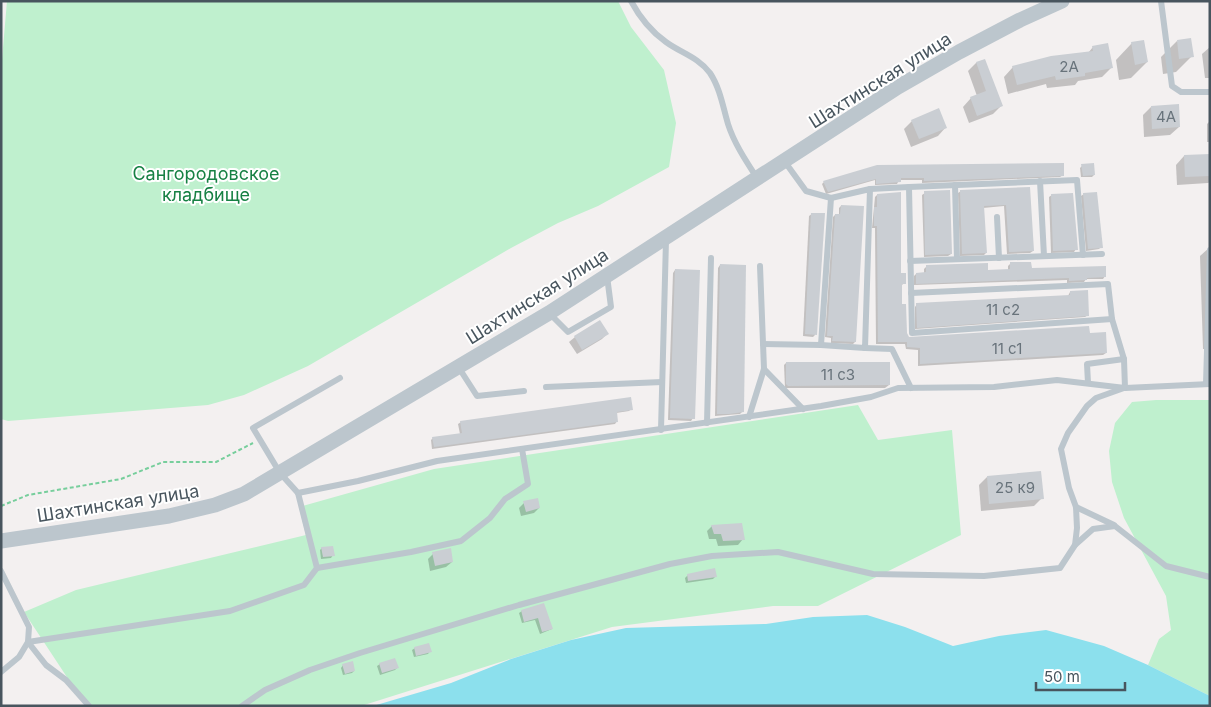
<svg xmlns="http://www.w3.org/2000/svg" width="1211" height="707" font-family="Inter,sans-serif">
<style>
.green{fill:#bff0ce}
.water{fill:#8ce0ed}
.shadow{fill:#0003}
.building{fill:#caced3}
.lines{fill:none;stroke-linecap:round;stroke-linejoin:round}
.path{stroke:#77ce9c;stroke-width:2;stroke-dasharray:4 2.5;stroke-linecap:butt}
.service{stroke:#bcc6cd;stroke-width:6}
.tertiary{stroke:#bcc6cd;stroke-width:15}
.labels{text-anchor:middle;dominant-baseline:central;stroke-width:4;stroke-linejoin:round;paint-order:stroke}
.number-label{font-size:15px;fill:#68737b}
.street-label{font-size:18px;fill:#48555e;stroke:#fff}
.park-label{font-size:18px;fill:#178144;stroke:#fff}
</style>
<rect width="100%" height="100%" fill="#f3f0f0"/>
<!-- green -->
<g class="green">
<polygon points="7,1 618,1 631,27 664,70 676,123 669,167 598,206 558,223 511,248 308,366 244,395 208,405 8,421 1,419 1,71"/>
<polygon points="1156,400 1210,400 1210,696 1148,665 1159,639 1171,630 1166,596 1124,518 1112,482 1109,451 1115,423 1132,402"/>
<polygon points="858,405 878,440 952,430 961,535 818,606 773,606 612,627 361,706 86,706 24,612 76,590 306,535 299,507 434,469"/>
</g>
<!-- water -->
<polygon class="water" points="867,615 905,627 953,646 999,636 1046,630 1104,646 1148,665 1210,696 1210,706 373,706 451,683 511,659 571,640 626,628 766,624 813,617"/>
<!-- shadow -->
<g class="shadow">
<polygon points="1177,41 1192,56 1176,72 1163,74 1161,57"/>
<polygon points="1132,43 1147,62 1131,78 1119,80 1116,60"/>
<polygon points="1093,47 1111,68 1102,77 1078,81 1075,85 1047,88 1046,84 1008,94 1004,77 1013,67 1088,53"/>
<polygon points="1210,47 1210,78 1205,78 1202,54"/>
<polygon points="984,60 1001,106 993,114 969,123 963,107 971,98 977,96 968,71 976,63"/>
<polygon points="1151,107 1179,127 1170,135 1144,137 1143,115"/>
<polygon points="912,121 946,127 938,136 911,147 904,129"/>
<polygon points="1210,121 1210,142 1207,142 1207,124"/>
<polygon points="1184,156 1210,156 1210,182 1208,183 1177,185 1176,165"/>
<polygon points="1082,166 1094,175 1092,177 1081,177 1080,168"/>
<polygon points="877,167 1063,175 1060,177 922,183 922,180 899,180 897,184 875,185 875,180 826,194 822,184 824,182"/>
<polygon points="1029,188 1033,251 1030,253 1007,254 1004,206 983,208 986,253 984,255 960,256 958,193 961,191"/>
<polygon points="925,193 951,254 948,256 924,257 922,195"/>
<polygon points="1084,194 1101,247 1099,249 1086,251 1081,196"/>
<polygon points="877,195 900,274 905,283 900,286 900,305 906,333 909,338 1089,334 1106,353 1103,355 918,366 918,350 906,349 905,344 876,344 875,228 872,228 875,197"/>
<polygon points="1052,195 1076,249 1074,252 1051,253 1049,197"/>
<polygon points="841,206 855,342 853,344 831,343 831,338 825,337 833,217 835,215 839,215 839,208"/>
<polygon points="812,214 815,335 813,337 803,336 809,216"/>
<polygon points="1210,247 1210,349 1203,349 1200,256"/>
<polygon points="1010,264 1031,270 1105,276 1103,279 1086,279 1084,282 1067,283 1067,280 914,285 914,276 916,274 924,274 924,269 926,267 987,271 1008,271 1008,266"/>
<polygon points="720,265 742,412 740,414 715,416 718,268"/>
<polygon points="675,270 693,418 691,421 668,420 673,273"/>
<polygon points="1070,292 1088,315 1085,317 915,329 915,307 917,304 1068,296"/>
<polygon points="607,334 602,339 577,354 569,342 575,337"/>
<polygon points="786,363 889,385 885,388 785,388 784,365"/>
<polygon points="631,409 629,411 616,413 617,421 615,424 432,449 431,440 433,438 460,434 458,424 461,422"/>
<polygon points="987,477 1042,498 1034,506 981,511 979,485"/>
<polygon points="524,503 539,508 534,513 521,516 519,508"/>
<polygon points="712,526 743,539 738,545 718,546 716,539 709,539 707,531"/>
<polygon points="322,548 333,555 331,558 321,559 320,550"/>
<polygon points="433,554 452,562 446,567 430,571 428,559"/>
<polygon points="688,575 715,577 713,579 686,583 685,578"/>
<polygon points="543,605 552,629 540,634 535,620 522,623 519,613 522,611"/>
<polygon points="415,648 430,651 428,654 414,657 412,650"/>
<polygon points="380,664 397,668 395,670 380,675 377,666"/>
<polygon points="343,665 354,671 352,673 343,675 341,668"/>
</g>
<!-- building -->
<g class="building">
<polygon points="1191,38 1194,57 1179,59 1177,40"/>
<polygon points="1144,40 1148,62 1135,65 1131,42"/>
<polygon points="1108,43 1113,68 1085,73 1085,76 1056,80 1055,76 1017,85 1012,66 1051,56 1093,51 1092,46"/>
<polygon points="985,59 1003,106 977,116 970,97 986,91 976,62"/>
<polygon points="1179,104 1180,127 1152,129 1151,106"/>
<polygon points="939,108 947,128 919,139 911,120"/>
<polygon points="1210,154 1210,176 1185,177 1184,155"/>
<polygon points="1064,163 1064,176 924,181 924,178 901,178 901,182 876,184 876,179 828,192 823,181 877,165"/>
<polygon points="1094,163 1095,175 1083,176 1081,164"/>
<polygon points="1030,187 1034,251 1009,252 1006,205 984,206 987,253 962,254 960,190"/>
<polygon points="950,190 952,254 925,255 924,191"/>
<polygon points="901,192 901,273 906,273 906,284 902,284 902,304 906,304 907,333 909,337 1089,326 1090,333 1106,332 1107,353 920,364 920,348 907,347 907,342 878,342 877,226 874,226 874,207 877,207 877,194"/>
<polygon points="1097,192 1103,248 1088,249 1083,193"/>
<polygon points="1073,193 1078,250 1053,251 1051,194"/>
<polygon points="841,205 864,206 856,342 832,341 833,336 827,336 835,214 840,214"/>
<polygon points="811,213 825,213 817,335 805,334"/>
<polygon points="1010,262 1031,262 1032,268 1106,266 1106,277 1087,278 1087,280 1069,281 1069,278 916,284 916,273 926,272 926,265 988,263 988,270 1010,269"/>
<polygon points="720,264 746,265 744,412 729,414 717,414"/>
<polygon points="675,269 700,270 695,419 693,419 670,418"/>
<polygon points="1088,290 1089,316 917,328 916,303 1070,295 1070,291"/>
<polygon points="600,320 609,334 582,350 574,336"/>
<polygon points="786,362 890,362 890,385 788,386 786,384"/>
<polygon points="631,397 633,410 617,412 618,422 434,447 432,437 462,433 460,421"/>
<polygon points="1041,471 1044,499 989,504 987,476"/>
<polygon points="538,498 540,508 526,512 523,501"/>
<polygon points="742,523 745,540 723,541 721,534 714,534 711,525"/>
<polygon points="333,546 335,556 323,557 321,547"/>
<polygon points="451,548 453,562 435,566 432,552"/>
<polygon points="715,568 717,577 688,581 687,574"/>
<polygon points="544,603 553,629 542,632 538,618 524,622 521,610"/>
<polygon points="429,643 432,652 416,656 414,647"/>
<polygon points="395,658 399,668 382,673 379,663"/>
<polygon points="353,661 355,671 345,674 342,664"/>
</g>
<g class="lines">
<!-- path -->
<polyline class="path" points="1,506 28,495 121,479 163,462 216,462 253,443"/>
<!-- service -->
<g class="service">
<path d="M 631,1 C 639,16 652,32 666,42 C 681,53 698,57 710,73 C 720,88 723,107 728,124 C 734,143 746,161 757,178"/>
<polyline points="1161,1 1172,86 1181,92 1210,92"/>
<polyline points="1040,181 1044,256"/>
<polyline points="955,185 957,259"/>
<polyline points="909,187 1077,180 1083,255"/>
<polyline points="870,189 909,187 912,333 1112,319 1124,359 1087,364 1088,383"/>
<polyline points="997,217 999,258"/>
<polyline points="910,261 1102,254"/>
<polyline points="911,293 1108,284 1112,319"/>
<polyline points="550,314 568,332 611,307 607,276"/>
<polyline points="763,344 821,345 831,198 806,191 785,162"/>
<polyline points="821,345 865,348 870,189 831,198"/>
<polyline points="865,348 892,349 911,388"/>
<polyline points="1124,359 1125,388"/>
<polyline points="459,368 477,396 524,391"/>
<polyline points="764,369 803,409"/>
<polyline points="340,378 253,428 280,473 298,493 358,481 437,461 821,406 871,397 898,388 994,387 1057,380 1125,388 1210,384"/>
<polyline points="1206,384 1210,250"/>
<polyline points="546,387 662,382"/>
<polyline points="749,417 764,369 760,266"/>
<polyline points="707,423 711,258"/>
<polyline points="661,430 666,240"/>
<polyline points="1076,507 1114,525"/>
<polyline points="1075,545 1093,529 1115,526 1166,566 1210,577"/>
<polyline points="317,568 411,552 461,541 490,518 505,499 528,484 522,449"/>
<polyline points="1,571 29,627 28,642 46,665 66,680 89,706"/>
<polyline points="1,672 19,657 28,642 230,611 304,585 317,568 298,493"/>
<polyline points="242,706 265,690 310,670 360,653 519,605 670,564 712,556 778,552 873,574 984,576 1060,568 1075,545 1077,528 1076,507 1069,488 1061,449 1068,433 1087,406 1096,398 1124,388"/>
</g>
<!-- tertiary -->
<polyline class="tertiary" points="1,541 169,516 215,505 244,494 549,313 898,87 959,52 1020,20 1062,1"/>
</g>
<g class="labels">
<!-- number labels -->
<g class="number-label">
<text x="1069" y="66">2А</text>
<text x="1166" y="116">4А</text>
<text x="1003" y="309">11 с2</text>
<text x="1007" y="348">11 с1</text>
<text x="838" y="374">11 с3</text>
<text x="1015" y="487">25 к9</text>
</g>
<!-- street labels -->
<g class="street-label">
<text transform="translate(880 80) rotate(-32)">Шахтинская улица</text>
<text transform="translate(537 296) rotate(-32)">Шахтинская улица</text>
<text transform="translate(118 503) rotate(-9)">Шахтинская улица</text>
</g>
<!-- park labels -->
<g class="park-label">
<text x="206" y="173">Сангородовское<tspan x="206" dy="21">кладбище</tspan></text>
</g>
</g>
<!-- border -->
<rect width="1211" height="707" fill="none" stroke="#48555e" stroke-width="5"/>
<!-- scale -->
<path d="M1036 682v8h89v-8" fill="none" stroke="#48555e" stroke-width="2.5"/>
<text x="1044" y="682" font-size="15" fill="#48555e" stroke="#ffffff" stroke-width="4" paint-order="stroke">50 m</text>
</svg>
